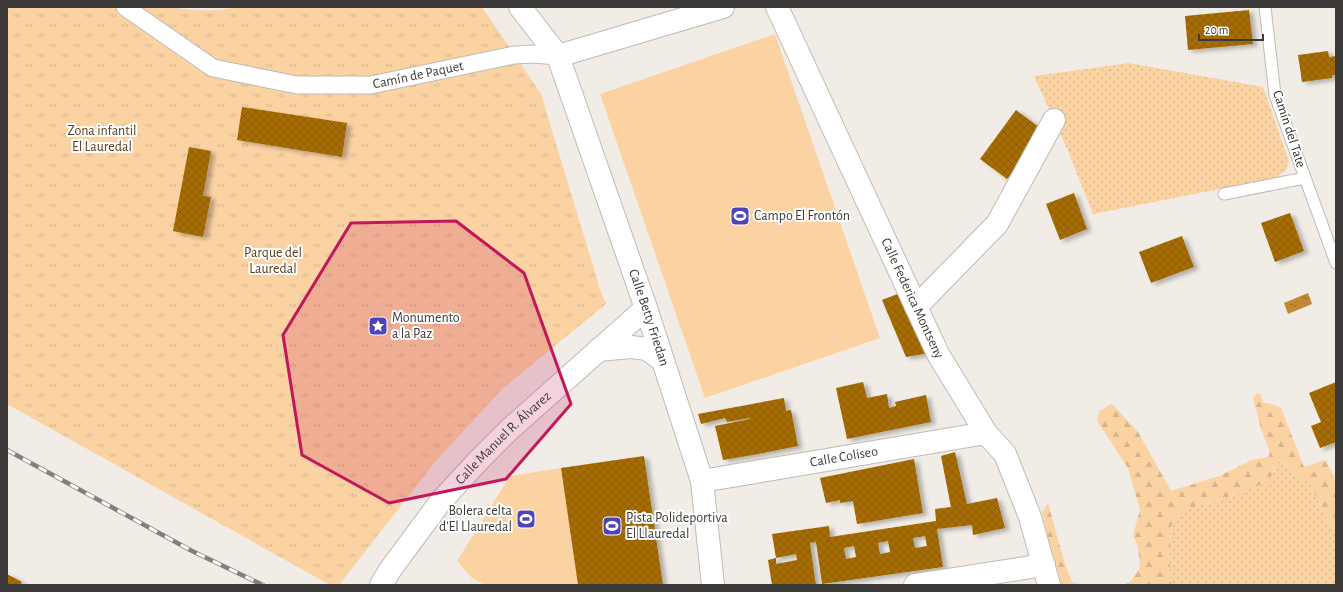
<svg xmlns="http://www.w3.org/2000/svg" width="1343" height="592" font-family="'Alegreya Sans',sans-serif">
<style>
.grass{fill:url(#grass-dots)}
.forest{fill:url(#forest-firs)}
.park{fill:url(#park-tufts)}
.garden{fill:#fbd3a3}
.water{fill:url(#water-ripples)}
.building{fill:url(#building-cross-hatch);fill-rule:evenodd;filter:url(#shadow)}
.lines{fill:none;stroke-linecap:round;stroke-linejoin:round}
.service-casing{stroke:#bfbab4;stroke-width:13}
.pedestrian-casing{stroke:#bfbab4;stroke-width:19}
.minor-casing{stroke:#bfbab4;stroke-width:24}
.service{stroke:#fff;stroke-width:11}
.pedestrian{stroke:#fff;stroke-width:17}
.minor{stroke:#fff;stroke-width:22}
.rail-casing{stroke:#83807c;stroke-width:4.5}
.rail{stroke:#fff;stroke-width:3;stroke-dasharray:9;stroke-linecap:butt}
.marked{fill:#c2185b;fill-opacity:0.2;stroke:#c2185b;stroke-width:3;stroke-linejoin:round}
.labels{text-anchor:middle;dominant-baseline:central;stroke-width:4;stroke-linejoin:round;paint-order:stroke}
.street-label{font-size:14px;fill:#3c3a38;stroke:#fff}
.park-label{font-size:14px;fill:#5b411e;stroke:#fff}
.poi-label{font-size:14px;fill:#3c3a38;stroke:#fff;text-anchor:start}
</style>
<defs>
<pattern id="grass-dots" width="8" height="8" patternUnits="userSpaceOnUse"><rect width="8" height="8" fill="#fbd3a3"/><path d="M2 2h.1M6 6h.1" fill="none" stroke="#d8b68d" stroke-width="1.8" stroke-linecap="round"/></pattern>
<pattern id="forest-firs" width="22" height="20" patternUnits="userSpaceOnUse"><rect width="22" height="20" fill="#fbd3a3"/><path d="M5 1l3.5 6h-7zM16 11l3.5 6h-7z" fill="#d8b68d"/></pattern>
<pattern id="park-tufts" width="24" height="20" patternUnits="userSpaceOnUse"><rect width="24" height="20" fill="#fbd3a3"/><path d="M3 7l-1-3M5 7V3M7 7l1-3M15 17l-1-3M17 17v-4M19 17l1-3" fill="none" stroke="#d8b68d"/></pattern>
<pattern id="water-ripples" width="26" height="14" patternUnits="userSpaceOnUse"><rect width="26" height="14" fill="#c58832"/><path d="M2 4q2-2 4 0t4 0M15 11q2-2 4 0t4 0" fill="none" stroke="#a1702b"/></pattern>
<pattern id="building-cross-hatch" width="8" height="8" patternUnits="userSpaceOnUse"><rect width="8" height="8" fill="#a86d05"/><path d="M0 0l8 8M0 8l8-8" fill="none" stroke="#8a5b07"/></pattern>
<filter id="shadow"><feDropShadow dx="4.5" dy="2.5" stdDeviation="2" flood-color="#0004"/></filter>
</defs>
<rect width="100%" height="100%" fill="#f1ece6"/>
<!-- grass -->
<g class="grass">
<polygon points="1129,63 1263,87 1289,161 1286,170 1275,178 1093,214 1068,151 1034,76"/>
<polygon points="1278,460 1301,477 1311,486 1333,533 1336,540 1336,585 1172,585 1170,577 1170,548 1172,523 1184,510 1232,496 1246,490 1274,472"/>
</g>
<!-- forest -->
<g class="forest">
<polygon points="1257,393 1261,395 1263,403 1269,403 1281,408 1304,467 1325,460 1333,474 1336,484 1336,540 1311,486 1301,477 1279,460 1268,482 1232,496 1184,510 1172,523 1170,548 1170,577 1172,585 1124,585 1130,582 1140,568 1138,547 1133,535 1140,510 1128,468 1097,421 1099,411 1112,404 1138,432 1171,491 1219,476 1252,460 1268,457 1270,453 1261,429 1253,398"/>
<path d="M 1048,503 C 1056,530 1061,556 1072,582 L 1081,585 L 1062,585 L 1045,529 L 1042,512 Z"/>
</g>
<!-- park -->
<path class="park" d="M 7,7 L 172,7 C 190,11 218,12 236,7 L 482,7 L 541,94 L 600,289 L 606,304 L 503,388 L 435,462 L 339,585 L 330,585 L 7,404 Z"/>
<!-- garden -->
<g class="garden">
<polygon points="775,34 880,338 705,398 600,94"/>
<polygon points="561,468 578,585 485,585 472,578 457,561 510,476"/>
</g>
<!-- water -->
<polygon class="water" points="1308,293 1312,304 1288,314 1284,303"/>
<!-- building -->
<g class="building">
<polygon points="1249,10 1253,44 1188,50 1185,16"/>
<polygon points="1328,51 1329,57 1336,56 1336,75 1332,75 1332,78 1302,82 1298,55"/>
<polygon points="242,107 347,123 342,157 237,140"/>
<polygon points="1016,110 1043,130 1007,179 980,159"/>
<polygon points="189,147 211,151 203,196 211,197 203,237 173,231"/>
<polygon points="1074,193 1087,229 1060,240 1046,204"/>
<polygon points="1290,213 1304,251 1275,262 1261,223"/>
<polygon points="1182,236 1194,267 1151,283 1139,252"/>
<polygon points="900,293 929,353 906,357 882,300"/>
<polygon points="863,382 867,398 887,394 889,408 896,406 895,402 926,395 931,422 847,439 836,388"/>
<polygon points="1336,382 1336,442 1320,448 1311,426 1321,422 1309,393"/>
<polygon points="784,398 786,411 791,410 798,446 753,455 723,460 715,426 750,419 750,418 727,422 725,418 701,424 698,414"/>
<path d="M 955,452 L 967,504 L 997,498 L 1005,528 L 973,535 L 972,525 L 937,529 L 943,567 L 822,584 L 816,542 L 810,543 L 816,585 L 772,585 L 768,560 L 776,558 L 776,564 L 797,560 L 796,554 L 776,558 L 772,534 L 829,526 L 830,537 L 936,521 L 935,509 L 951,507 L 941,456 ZM 925,536 L 927,546 L 915,548 L 913,538 ZM 888,541 L 890,552 L 880,554 L 878,543 ZM 854,546 L 856,557 L 846,559 L 844,548 Z"/>
<polygon points="644,456 663,585 578,585 561,468"/>
<polygon points="914,459 923,513 857,524 853,501 840,503 840,500 826,503 820,478"/>
<polygon points="7,574 22,582 20,585 7,585"/>
</g>
<g class="lines">
<!-- service casing -->
<g class="service-casing">
<g id="service">
<polyline points="1265,7 1275,95 1336,263"/>
<polyline points="1224,194 1305,178"/>
</g>
</g>
<!-- pedestrian casing -->
<g class="pedestrian-casing">
<g id="pedestrian">
<path id="s1" d="M 125,7 L 213,68 L 297,85 L 371,85 L 514,55 L 533,54 L 558,56"/>
</g>
</g>
<!-- minor casing -->
<g class="minor-casing">
<g id="minor">
<path id="s2" d="M 520,7 L 558,56 L 646,308 L 702,481 L 713,585"/>
<path id="s3" d="M 777,7 L 938,354 L 986,433 L 1005,454 L 1030,517 L 1049,585"/>
<polyline points="558,56 723,7"/>
<polyline points="916,307 997,224 1054,120"/>
<polyline points="598,350 631,347 647,349 663,361"/>
<path id="s4" d="M 702,481 L 986,433"/>
<path id="s5" d="M 381,585 L 390,570 L 441,501 L 479,460 L 510,429 L 646,308"/>
<polyline points="915,585 1044,565"/>
</g>
</g>
<!-- service -->
<use href="#service" class="service"/>
<!-- pedestrian -->
<use href="#pedestrian" class="pedestrian"/>
<!-- minor -->
<use href="#minor" class="minor"/>
<!-- rail casing -->
<g class="rail-casing">
<polyline id="rail" points="7,450 192,551 263,585"/>
</g>
<!-- rail -->
<use href="#rail" class="rail"/>
</g>
<!-- marked area -->
<path class="marked" d="M 456,221 L 524,273 L 571,404 L 506,479 L 389,503 L 302,455 L 283,335 L 351,223 Z"/>
<!-- icons -->
<defs>
<g id="stadium-square" transform="scale(1)"><rect x="-9" y="-9" width="18" height="18" rx="4" fill="#4f43ba" stroke="#fff"/><path d="M0-5a6.5 5 0 1 0 0 10a6.5 5 0 1 0 0-10ZM-3.5-1.8h7v3.6h-7Z" fill="#fff"/></g>
<g id="sight-square" transform="scale(1)"><rect x="-9" y="-9" width="18" height="18" rx="4" fill="#4f43ba" stroke="#fff"/><path d="M0-6L1.8-2.2L6-1.7L2.9 1.2L3.7 5.4L0 3.3L-3.7 5.4L-2.9 1.2L-6-1.7L-1.8-2.2Z" fill="#fff"/></g>
</defs>
<g fill-rule="evenodd">
<use href="#stadium-square" x="740" y="216"/>
<use href="#sight-square" x="378" y="326"/>
<use href="#stadium-square" x="526" y="519"/>
<use href="#stadium-square" x="612" y="526"/>
</g>
<g class="labels">
<!-- street labels -->
<g class="street-label">
<text stroke="none"><textPath href="#s1" startOffset="315">Camín de Paquet</textPath></text>
<text transform="translate(1289 129) rotate(72)">Camín del Tate</text>
<text stroke="none"><textPath href="#s3" startOffset="321">Calle Federica Montseny</textPath></text>
<text stroke="none"><textPath href="#s2" startOffset="339">Calle Betty Friedan</textPath></text>
<text stroke="none"><textPath href="#s5" startOffset="192">Calle Manuel R. Álvarez</textPath></text>
<text stroke="none"><textPath href="#s4" startOffset="144">Calle Coliseo</textPath></text>
</g>
<!-- park labels -->
<g class="park-label">
<text x="102" y="131">Zona infantil<tspan x="102" dy="16">El Lauredal</tspan></text>
<text x="273" y="253">Parque del<tspan x="273" dy="16">Lauredal</tspan></text>
</g>
<!-- poi labels -->
<g class="poi-label">
<text x="754" y="216">Campo El Frontón</text>
<text x="392" y="318">Monumento<tspan x="392" dy="16">a la Paz</tspan></text>
<text x="512" y="511" text-anchor="end">Bolera celta<tspan x="512" dy="16">d'El Llauredal</tspan></text>
<text x="626" y="518">Pista Polideportiva<tspan x="626" dy="16">El Llauredal</tspan></text>
</g>
</g>
<!-- border -->
<rect width="1343" height="592" fill="none" stroke="#3c3a38" stroke-width="16"/>
<!-- scale -->
<path d="M1199 34v6h64v-6" fill="none" stroke="#3c3a38" stroke-width="2"/>
<text x="1205" y="34" font-size="12" fill="#3c3a38" stroke="#ffffff" stroke-width="3" paint-order="stroke">20 m</text>
</svg>
